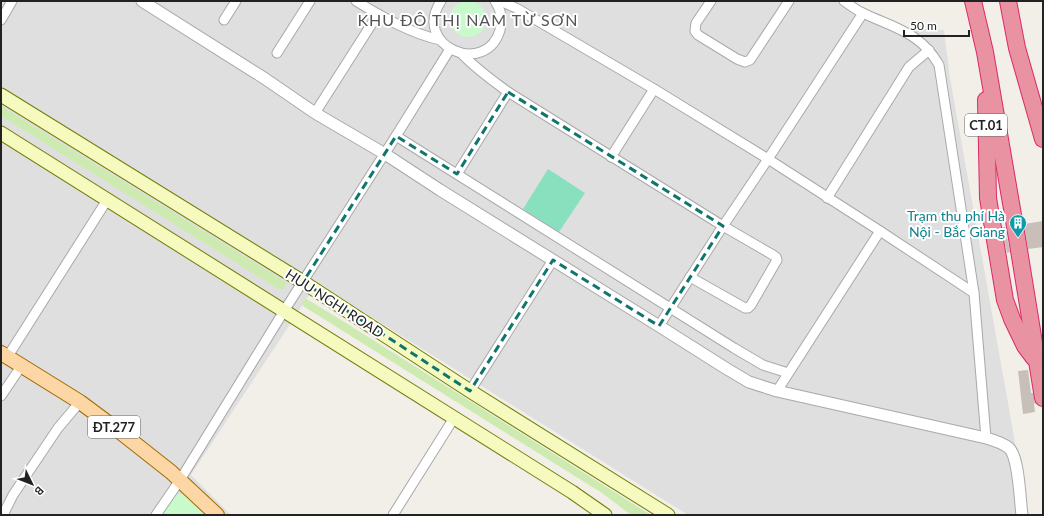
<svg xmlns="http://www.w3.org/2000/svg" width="1044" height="516" font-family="Lato,sans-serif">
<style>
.residential{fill:#e0dfdf}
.grass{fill:#cdebb0}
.park{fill:#c8facc}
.pitch{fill:#88e0be}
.building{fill:#c7bfb8}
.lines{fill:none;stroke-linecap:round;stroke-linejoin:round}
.minor-casing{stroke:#a9a9a9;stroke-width:11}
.tertiary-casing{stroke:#a9a9a9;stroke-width:13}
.secondary-casing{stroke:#707d05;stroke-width:15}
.primary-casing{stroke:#a06b00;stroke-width:16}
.motorway-casing{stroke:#dc2a67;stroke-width:18}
.minor{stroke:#fff;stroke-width:9}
.tertiary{stroke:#fff;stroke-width:11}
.secondary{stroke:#f7fabf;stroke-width:13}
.primary{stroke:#fcd6a4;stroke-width:14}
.motorway{stroke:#e892a2;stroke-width:16}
.marked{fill:none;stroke:#0f766e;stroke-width:3;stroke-dasharray:8 5;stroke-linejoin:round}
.labels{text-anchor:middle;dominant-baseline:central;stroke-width:4;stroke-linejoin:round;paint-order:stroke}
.shield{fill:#fff;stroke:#646464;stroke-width:1}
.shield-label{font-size:13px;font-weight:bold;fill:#222}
.culture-label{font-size:14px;fill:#0d838f;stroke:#fff;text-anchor:end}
.street-label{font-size:14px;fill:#222;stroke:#fff}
.quarter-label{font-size:16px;letter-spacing:1px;fill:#555;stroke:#fff}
</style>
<rect width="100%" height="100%" fill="#f2efe9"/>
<!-- residential -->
<polygon class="residential" points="1,1 852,1 867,11 908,28 944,30 950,78 1028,515 688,515 317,283 191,475 231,515 1,515"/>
<!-- grass -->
<g class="grass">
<polygon points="1,106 284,281 286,284 284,289 282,290 278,289 1,116"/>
<polygon points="305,298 346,323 651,515 631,515 602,493 303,306 302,302"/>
</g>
<!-- park -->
<g class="park">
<circle cx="468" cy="19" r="18"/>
<polygon points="180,494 185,495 207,515 161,515 176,495"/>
</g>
<!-- pitch -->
<polygon class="pitch" points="548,169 585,193 559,232 523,209"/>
<!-- building -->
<g class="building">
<polygon points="1043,221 1043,247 1028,249 1024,224"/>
<polygon points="1002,227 1005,227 1010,252 1007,253"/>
<polygon points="1028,370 1031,393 1033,393 1035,403 1034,404 1035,412 1023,414 1018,371"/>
</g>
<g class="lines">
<!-- minor casing -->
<g class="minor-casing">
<g id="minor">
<path d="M 356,1 C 382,17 410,33 440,40"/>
<path d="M 441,1 C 411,46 486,78 500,30 C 503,20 501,10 495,1"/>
<polyline points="500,1 516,8 654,89 768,159 880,231 974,293"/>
<polyline points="711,1 696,23 695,31 698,35 737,59 745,62 750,60 789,1"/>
<path d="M 844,1 C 850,5 857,11 865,14 C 895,28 921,33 939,65 L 974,293 L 986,438"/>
<polyline points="1,20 12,1"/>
<polyline points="224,20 236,1"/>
<polyline points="277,53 310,1"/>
<path d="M 462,54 C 476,69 492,80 508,92 L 723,226 L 773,255 L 776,257 L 777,260 L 751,305 L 748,308 L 745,308 L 690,277"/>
<polyline points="315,113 378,14"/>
<polyline points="396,136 734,348 763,365 788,373"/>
<polyline points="611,157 654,89"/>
<polyline points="457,174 508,92"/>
<polyline points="827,198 909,67 929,50"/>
<polyline points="659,326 723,226 768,159 863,13"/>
<polyline points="8,356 107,200"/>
<polyline points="470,391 553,260"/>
<polyline points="777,391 880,231"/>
<polyline points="1,396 22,365"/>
<polyline points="3,515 13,495 58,428 80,402"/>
<polyline points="156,515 180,480 284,311 396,136 450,49"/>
<polyline points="393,515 454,418"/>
</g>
</g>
<!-- tertiary casing -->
<g class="tertiary-casing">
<path id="tertiary" d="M 142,1 L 264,78 L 315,113 L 385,154 L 440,190 L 659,326 L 727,369 L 749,382 L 777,391 L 986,438 C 993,440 1003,443 1009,448 C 1019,457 1020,501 1022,515"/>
</g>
<!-- secondary casing -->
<g class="secondary-casing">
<g id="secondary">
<polyline points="1,95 303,282 470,391 668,515"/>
<polyline points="1,133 572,492 605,515"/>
</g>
</g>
<!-- primary casing -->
<g class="primary-casing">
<polyline id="primary" points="1,353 80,402 119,431 171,472 217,515"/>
</g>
<!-- motorway casing -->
<g class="motorway-casing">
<g id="motorway">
<polyline points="973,1 985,52 1018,244 1043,398"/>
<polyline points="1008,1 1017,48 1043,139"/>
<polyline points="986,100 988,198 1005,300 1012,319 1025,346 1034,358"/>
</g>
</g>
<!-- minor -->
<use href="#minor" class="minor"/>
<!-- tertiary -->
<use href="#tertiary" class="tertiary"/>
<!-- secondary -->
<use href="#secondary" class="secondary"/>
<!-- primary -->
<use href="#primary" class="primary"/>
<!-- motorway -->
<use href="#motorway" class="motorway"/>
</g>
<!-- marked area -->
<path class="marked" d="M 508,92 L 723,226 L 659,326 L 553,260 L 470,391 L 303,282 L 396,136 L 457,174 Z"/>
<!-- icons -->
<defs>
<g id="building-pin" transform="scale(0.9)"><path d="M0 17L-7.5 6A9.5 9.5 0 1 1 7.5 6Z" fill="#0f9aa8" stroke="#fff"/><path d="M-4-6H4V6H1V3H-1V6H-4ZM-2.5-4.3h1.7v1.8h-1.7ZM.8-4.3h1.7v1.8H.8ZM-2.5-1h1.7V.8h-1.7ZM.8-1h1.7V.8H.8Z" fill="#fff"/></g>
</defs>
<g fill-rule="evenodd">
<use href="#building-pin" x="1018" y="223"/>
</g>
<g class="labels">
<!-- shield labels -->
<g class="shield">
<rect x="965" y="114" width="42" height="22" rx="3"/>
<rect x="88" y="416" width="52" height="22" rx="3"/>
</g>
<g class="shield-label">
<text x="986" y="125">CT.01</text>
<text x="114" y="427">ĐT.277</text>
</g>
<!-- culture labels -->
<g class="culture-label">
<text x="1005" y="215">Trạm thu phí Hà<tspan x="1005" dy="16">Nội - Bắc Giang</tspan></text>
</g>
<!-- street labels -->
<g class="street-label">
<text transform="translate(335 303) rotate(33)">HUU NGHI ROAD</text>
</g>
<!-- quarter labels -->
<g class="quarter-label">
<text x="468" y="19">KHU ĐÔ THỊ NAM TỪ SƠN</text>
</g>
</g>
<!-- border -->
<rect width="1044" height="516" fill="none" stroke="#222222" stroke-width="4"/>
<!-- north arrow -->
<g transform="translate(32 484) rotate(133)" stroke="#ffffff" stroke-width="3" paint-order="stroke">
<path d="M0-3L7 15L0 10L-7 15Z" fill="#222222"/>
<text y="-6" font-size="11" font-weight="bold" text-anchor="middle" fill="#222222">B</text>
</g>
<!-- scale -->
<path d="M904 30v6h65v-6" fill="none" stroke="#222222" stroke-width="2"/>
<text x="910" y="30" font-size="12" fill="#222222" stroke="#ffffff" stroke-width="3" paint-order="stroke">50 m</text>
</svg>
